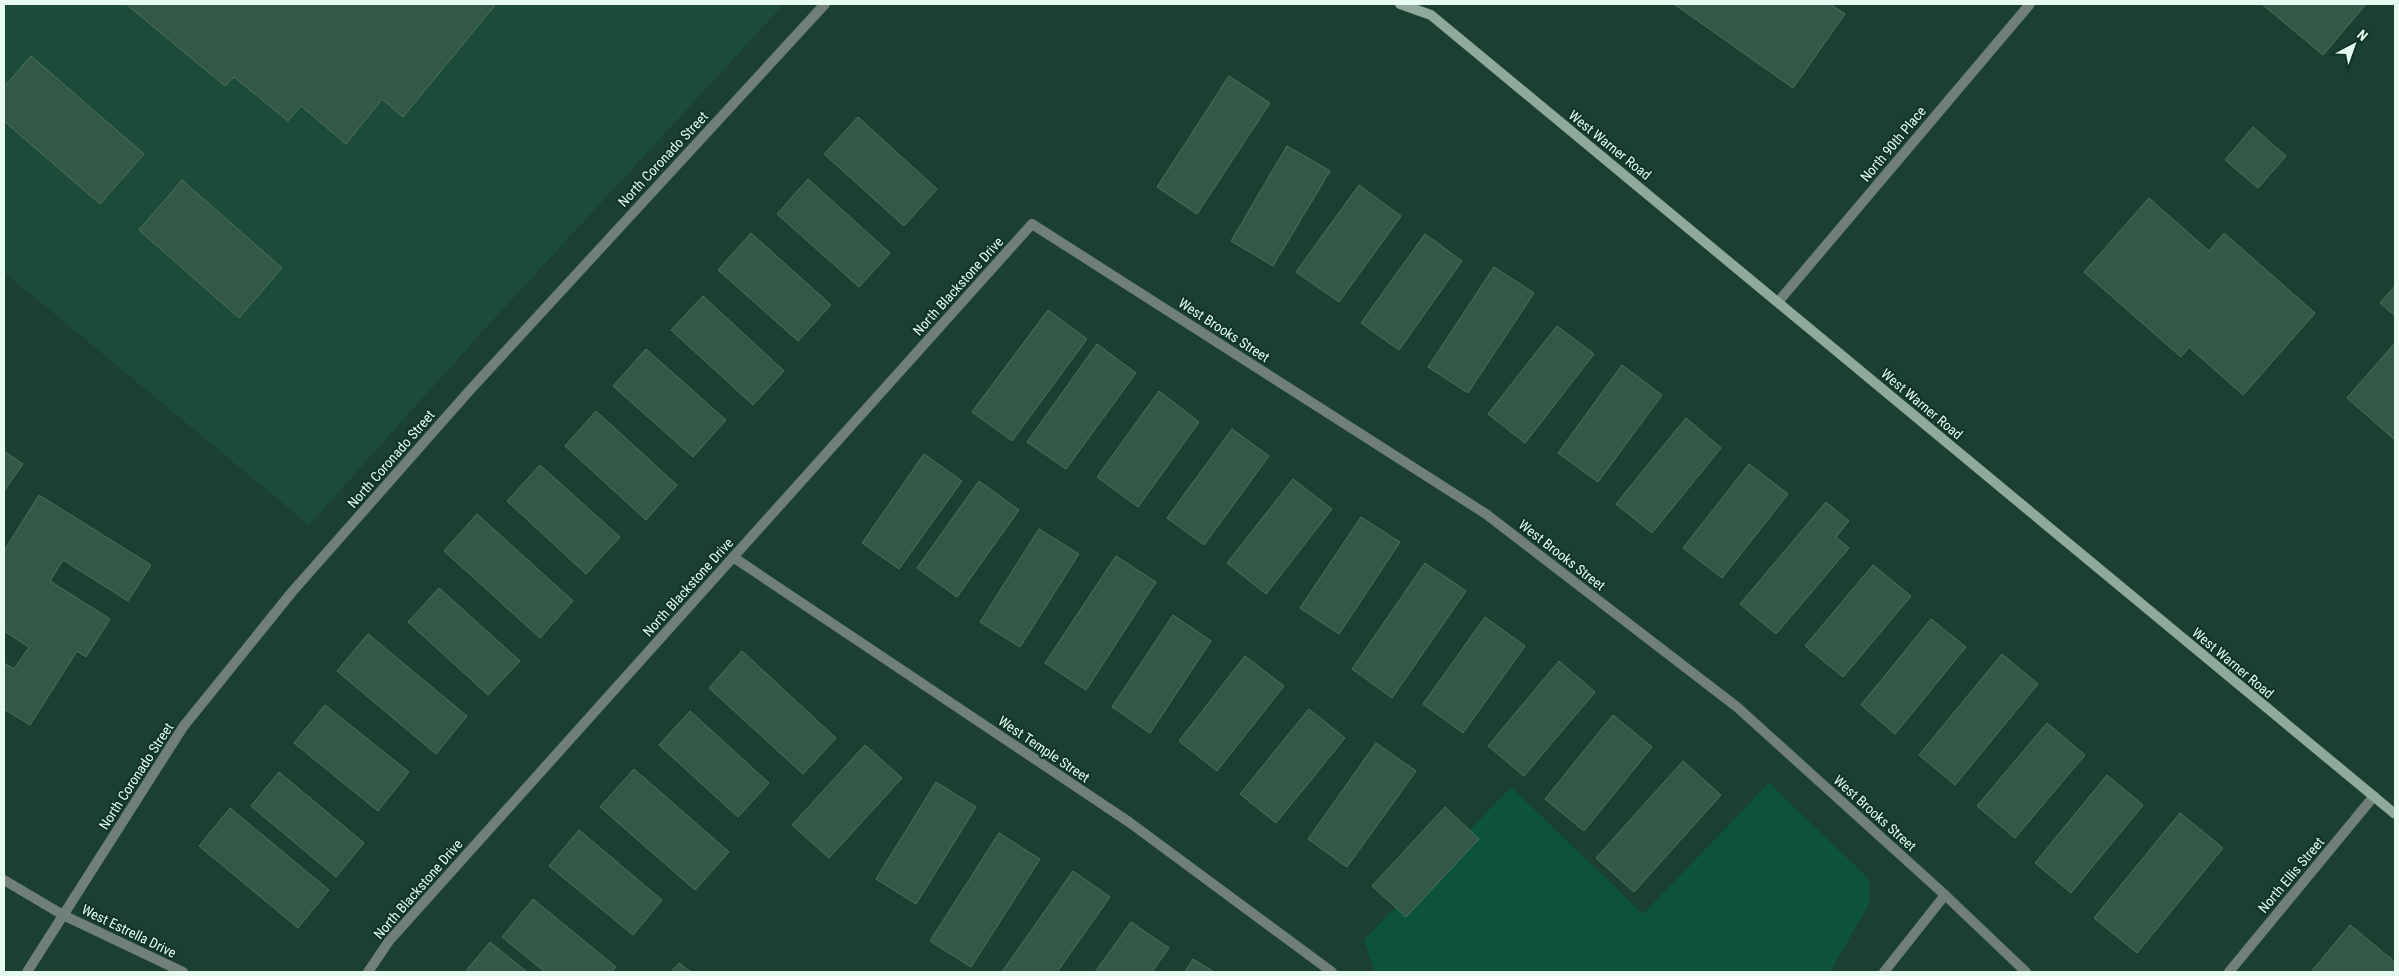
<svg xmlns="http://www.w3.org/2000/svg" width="2399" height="976" font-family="'Roboto Condensed',sans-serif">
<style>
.built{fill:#1d4b39}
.green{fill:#0d533b}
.building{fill:#345848;stroke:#4d7261}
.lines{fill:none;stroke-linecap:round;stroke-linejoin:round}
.lane{stroke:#708078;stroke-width:10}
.street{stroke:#708078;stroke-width:10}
.secondary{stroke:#8fa99c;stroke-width:10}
.labels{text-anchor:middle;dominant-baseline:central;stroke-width:4;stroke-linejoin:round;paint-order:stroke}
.street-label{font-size:14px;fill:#e7fbf1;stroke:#0f3426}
</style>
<rect width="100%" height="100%" fill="#1b3f30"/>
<!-- built -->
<polygon class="built" points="4,4 784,4 481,333 309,525 4,272"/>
<!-- green -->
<polygon class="green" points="1769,783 1869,879 1869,904 1830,972 1375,972 1364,940 1511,787 1643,914"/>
<!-- building -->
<g class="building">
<polygon points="126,4 496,4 403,117 382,99 346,144 301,106 288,121 234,77 225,86"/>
<polygon points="1674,4 1830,4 1845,14 1793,88"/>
<polygon points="2262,4 2366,4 2323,55"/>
<polygon points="31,56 144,154 100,204 4,121 4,87"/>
<polygon points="1229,76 1270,103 1197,214 1157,187"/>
<polygon points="858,117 937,189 904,226 824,154"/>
<polygon points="2253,127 2286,156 2258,188 2225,160"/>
<polygon points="1287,146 1330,171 1273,266 1231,241"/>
<polygon points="808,179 890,253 859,287 777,214"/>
<polygon points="182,180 282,268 239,318 139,230"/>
<polygon points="1359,185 1401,216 1339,302 1296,272"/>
<polygon points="2149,198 2209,251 2224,233 2315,313 2243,395 2189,347 2181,357 2084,272"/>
<polygon points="751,233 831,305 798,341 718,270"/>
<polygon points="1425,234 1462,261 1399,350 1361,323"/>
<polygon points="1494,267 1534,293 1468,393 1428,367"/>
<polygon points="2395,286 2395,316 2380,303"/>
<polygon points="703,296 784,371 753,405 671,330"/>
<polygon points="1048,310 1087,339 1012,441 972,412"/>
<polygon points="1557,326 1594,354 1525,443 1488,414"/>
<polygon points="2395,343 2395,440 2347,398"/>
<polygon points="1097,344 1136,373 1066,469 1027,442"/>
<polygon points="646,349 726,420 693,457 613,386"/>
<polygon points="1622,365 1662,395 1598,482 1558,453"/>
<polygon points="1159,391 1199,422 1138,507 1097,477"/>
<polygon points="596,411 677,485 646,520 565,446"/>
<polygon points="1686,418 1721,448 1652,533 1616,504"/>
<polygon points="1232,429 1269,456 1204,545 1167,518"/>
<polygon points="4,451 23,464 4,491"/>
<polygon points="924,454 962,481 899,569 862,543"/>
<polygon points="1749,464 1788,494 1722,578 1683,548"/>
<polygon points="540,465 620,537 586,574 507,501"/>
<polygon points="1293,479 1332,509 1266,594 1227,563"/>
<polygon points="979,481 1019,510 957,597 917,568"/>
<polygon points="39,495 151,565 128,601 63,560 50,581 110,619 86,657 77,651 30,725 4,709 4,663 14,669 29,647 4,631 4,551"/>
<polygon points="1826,502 1849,521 1836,537 1849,548 1776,634 1740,604"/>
<polygon points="477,514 573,601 540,638 444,551"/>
<polygon points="1361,517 1400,542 1339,634 1300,608"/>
<polygon points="1039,529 1079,554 1020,647 980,622"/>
<polygon points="1116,556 1156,582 1086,690 1045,663"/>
<polygon points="1425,563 1466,591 1392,698 1352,669"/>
<polygon points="1873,565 1911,596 1843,677 1805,646"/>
<polygon points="439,588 520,661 488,695 408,622"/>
<polygon points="1173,615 1211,641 1150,733 1112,707"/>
<polygon points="1485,617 1525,646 1463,733 1423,704"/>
<polygon points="1931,619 1966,647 1895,734 1861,705"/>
<polygon points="368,634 467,716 436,754 337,671"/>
<polygon points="742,651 836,738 803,774 709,688"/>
<polygon points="2002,654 2038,684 1955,785 1919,755"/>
<polygon points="1245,656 1284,686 1217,771 1179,741"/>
<polygon points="1559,661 1595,692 1524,776 1488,746"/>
<polygon points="325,705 409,772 378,811 294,743"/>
<polygon points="1309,709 1345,738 1276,823 1240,794"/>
<polygon points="690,711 769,783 738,817 659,745"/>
<polygon points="1613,715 1652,747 1584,831 1545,799"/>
<polygon points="2047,723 2085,755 2015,838 1977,806"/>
<polygon points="1376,743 1416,771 1347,867 1308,839"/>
<polygon points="865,745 902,778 829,858 792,825"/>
<polygon points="1683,761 1721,795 1634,892 1596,858"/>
<polygon points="634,769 729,852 695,890 600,807"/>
<polygon points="279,772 364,843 336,877 251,806"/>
<polygon points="2107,775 2143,805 2071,893 2035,863"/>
<polygon points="936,782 976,807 916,904 876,879"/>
<polygon points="1445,807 1479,839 1406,917 1372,886"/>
<polygon points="230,808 329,890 298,928 199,846"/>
<polygon points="2180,813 2223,848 2137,953 2094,918"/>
<polygon points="579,830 662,900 633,935 549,866"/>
<polygon points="999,833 1040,859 971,967 930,941"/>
<polygon points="1073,871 1110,897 1057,972 1002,972"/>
<polygon points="533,899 616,967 611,972 545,972 502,937"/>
<polygon points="1131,922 1169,948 1152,972 1095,972"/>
<polygon points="2350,925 2395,962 2395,972 2311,972"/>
<polygon points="490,942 527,972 465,972"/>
<polygon points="1193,959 1214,972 1185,972"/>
<polygon points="679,963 691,972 671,972"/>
</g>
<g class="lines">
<!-- lane -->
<polyline class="lane" points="4,880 63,915"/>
<!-- street -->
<g class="street">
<polyline points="1778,302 2030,4"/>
<polyline points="733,557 1129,822 1332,972"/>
<polyline points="63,915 183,972"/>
<polyline points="27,972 183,727 292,592 470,390 825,4"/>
<polyline points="368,972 389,941 1032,224 1486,514 1737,707 1945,895 2026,972"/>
<polyline points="1884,972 1945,895"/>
<polyline points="2229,972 2374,796"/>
</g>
<!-- secondary -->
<polyline class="secondary" points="1400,4 1431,15 2395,814"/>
</g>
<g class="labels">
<!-- street labels -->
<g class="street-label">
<text transform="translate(1893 144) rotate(-50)">North 90th Place</text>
<text transform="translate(1610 145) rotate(39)">West Warner Road</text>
<text transform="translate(663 159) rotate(-47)">North Coronado Street</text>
<text transform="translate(958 286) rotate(-48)">North Blackstone Drive</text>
<text transform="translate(1224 330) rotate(33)">West Brooks Street</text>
<text transform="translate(1922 404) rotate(40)">West Warner Road</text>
<text transform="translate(391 459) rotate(-49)">North Coronado Street</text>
<text transform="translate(1562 555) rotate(38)">West Brooks Street</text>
<text transform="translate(688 587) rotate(-48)">North Blackstone Drive</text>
<text transform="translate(2233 663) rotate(40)">West Warner Road</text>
<text transform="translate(1044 749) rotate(34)">West Temple Street</text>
<text transform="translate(136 776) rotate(-57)">North Coronado Street</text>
<text transform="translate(1875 813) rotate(42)">West Brooks Street</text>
<text transform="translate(2291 875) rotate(-50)">North Ellis Street</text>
<text transform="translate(418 889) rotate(-49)">North Blackstone Drive</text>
<text transform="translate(129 931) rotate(26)">West Estrella Drive</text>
</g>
</g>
<!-- border -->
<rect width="2399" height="976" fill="none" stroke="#e7fbf1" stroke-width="10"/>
<!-- north arrow -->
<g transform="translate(2354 45) rotate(41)" stroke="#0f3426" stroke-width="4" paint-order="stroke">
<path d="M0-4L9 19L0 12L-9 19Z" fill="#e7fbf1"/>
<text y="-8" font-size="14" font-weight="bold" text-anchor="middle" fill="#e7fbf1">N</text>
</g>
</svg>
